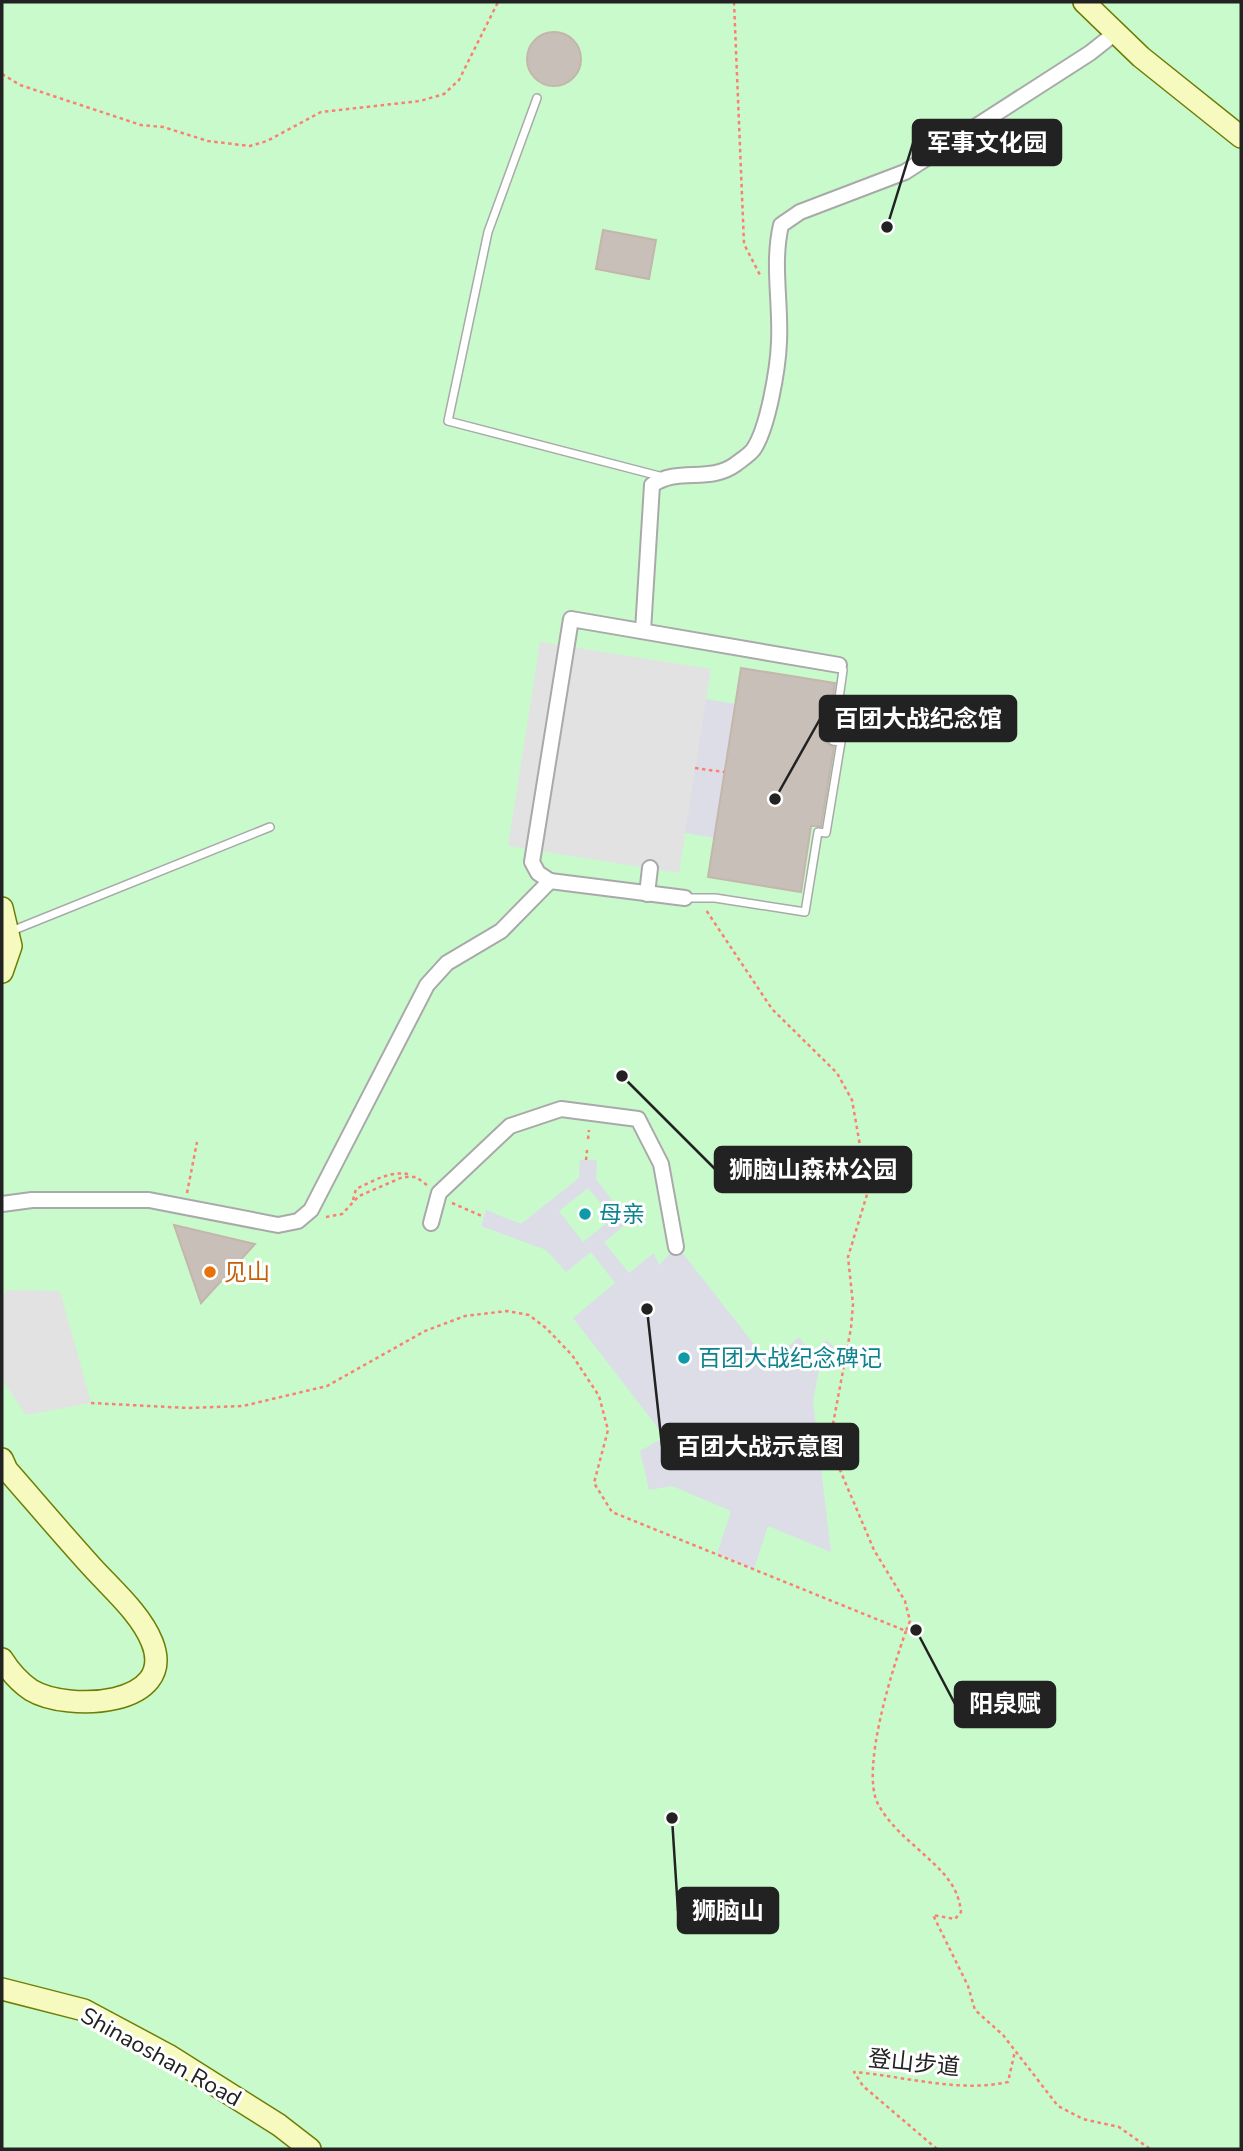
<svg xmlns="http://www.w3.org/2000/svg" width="1243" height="2151" font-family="'Nunito Sans','Noto Sans SC',sans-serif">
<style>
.park{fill:#c8facc}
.parking{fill:#e2e2e2}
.plaza{fill:#dddde8;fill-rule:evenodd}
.building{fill:#c7bfb8;stroke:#c4b6ab;stroke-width:2}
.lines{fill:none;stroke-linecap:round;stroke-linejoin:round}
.lane-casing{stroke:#a9a9a9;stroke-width:10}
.street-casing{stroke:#a9a9a9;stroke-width:18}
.secondary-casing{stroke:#707d05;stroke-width:24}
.path{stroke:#fa8072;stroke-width:2.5;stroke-dasharray:3.5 3.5;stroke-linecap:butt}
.lane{stroke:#fff;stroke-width:7}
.street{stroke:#fff;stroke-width:14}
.secondary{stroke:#f7fabf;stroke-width:21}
.culture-dot{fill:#0f9aa8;stroke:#fff;stroke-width:2.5}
.food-dot{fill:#e8710a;stroke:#fff;stroke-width:2.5}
.labels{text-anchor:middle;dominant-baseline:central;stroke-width:6;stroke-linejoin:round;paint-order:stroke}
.culture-label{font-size:23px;fill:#0d838f;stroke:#fff;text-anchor:start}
.food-label{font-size:23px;fill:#c56008;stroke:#fff;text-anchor:start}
.street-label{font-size:23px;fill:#222;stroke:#fff}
.leader{fill:none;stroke:#222;stroke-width:2.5}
.callout-dot{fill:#222;stroke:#fff;stroke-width:2.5}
.callout{fill:#222;stroke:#222;stroke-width:2.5}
.callout-label{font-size:24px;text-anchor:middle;font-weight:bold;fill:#fff}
</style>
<rect width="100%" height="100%" fill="#f2efe9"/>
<!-- park -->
<rect class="park" x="2" y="2" width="1239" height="2147"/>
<!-- parking -->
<g class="parking">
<polygon points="540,642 711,669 679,873 508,846"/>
<polygon points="7,1290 60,1291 91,1403 26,1415 2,1379 2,1298"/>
</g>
<!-- plaza -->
<g class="plaza">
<polygon points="706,699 735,704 714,838 685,833"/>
<path d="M 580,1160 L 597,1160 L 596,1179 L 629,1222 L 604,1242 L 629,1273 L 654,1253 L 659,1265 L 677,1246 L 769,1363 L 799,1337 L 811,1353 L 827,1340 L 834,1347 L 821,1359 L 813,1401 L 831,1552 L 768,1526 L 754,1569 L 717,1554 L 731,1511 L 672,1486 L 649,1490 L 640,1451 L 665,1437 L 573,1318 L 615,1283 L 591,1252 L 566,1272 L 546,1250 L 481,1226 L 486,1210 L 521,1224 L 579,1178 ZM 588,1188 L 613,1218 L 583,1242 L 559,1211 Z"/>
</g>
<!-- building -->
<g class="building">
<circle cx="554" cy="59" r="27"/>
<polygon points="603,230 656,240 649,279 596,269"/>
<polygon points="741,668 835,683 826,743 834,747 821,826 811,826 801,892 708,877"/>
<polygon points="174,1225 255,1244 201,1303"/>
</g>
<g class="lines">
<!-- lane casing -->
<g class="lane-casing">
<g id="lane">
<polyline points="537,98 488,232 448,421 663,477"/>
<polyline points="685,898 715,898 805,912 818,832 826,833 841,742 833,741 843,670 839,666"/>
<polyline points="9,932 270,827"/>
</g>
</g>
<!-- street casing -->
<g class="street-casing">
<g id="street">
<path d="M 643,631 L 652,485 C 679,466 709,484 736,464 C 741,460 749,455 753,450 C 768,429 778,368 779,342 C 781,302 772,264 781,225 L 800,212 L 905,172 L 1090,53 L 1114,34"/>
<polyline points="550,881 685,898"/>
<polyline points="647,894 650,868"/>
<polyline points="2,1204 32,1200 149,1200 278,1225 298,1221 311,1210 427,985 447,963 501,931 550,881 538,873 532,862 571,619 839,665"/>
<polyline points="431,1223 439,1193 510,1126 561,1109 638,1119 661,1164 676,1247"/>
</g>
</g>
<!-- secondary casing -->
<g class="secondary-casing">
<g id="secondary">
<polyline points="1084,2 1141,57 1241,137"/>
<polyline points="2,908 11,946 2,972"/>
<path d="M 2,1459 L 7,1470 C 35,1502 63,1535 92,1567 C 112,1589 141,1614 152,1642 C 178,1707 67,1712 31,1690 C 19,1682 9,1670 2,1659"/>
<polyline points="2,1989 84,2010 168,2055 279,2125 310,2149"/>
</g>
</g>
<!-- path -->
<g class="path">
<polyline points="734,2 744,244 761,277"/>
<polyline points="2,74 20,85 141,125 163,127 208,141 250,146 267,141 321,112 420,101 444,94 459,80 498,2"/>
<polyline points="695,768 724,772"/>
<polyline points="588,1139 589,1130"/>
<polyline points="586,1160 587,1150"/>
<polyline points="187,1193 197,1142"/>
<path d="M 353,1200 L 356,1189 C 373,1181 393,1169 411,1175"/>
<polyline points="452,1203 484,1217"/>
<polyline points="326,1217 342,1214 359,1196 403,1177 416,1177 427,1185"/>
<polyline points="91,1403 188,1408 243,1406 327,1386 425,1331 465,1316 507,1311 529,1315 546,1328 572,1355 599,1396 608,1430 594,1483 612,1512 906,1631 910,1621 905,1601 874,1550 840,1470 834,1443 833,1424 851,1328 853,1304 848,1257 868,1191 852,1100 837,1073 772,1009 706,910"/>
<polyline points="820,1465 838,1463"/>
<path d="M 906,1631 C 893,1667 860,1770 878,1804 C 887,1821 903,1836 917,1848 C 938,1868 958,1882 961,1912 L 955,1919 L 933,1915 L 968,1986 L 975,2010 L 1003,2035 L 1058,2106 L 1083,2119 L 1119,2127 L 1150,2149"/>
<path d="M 937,2149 L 863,2086 L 854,2072 C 903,2076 959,2093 1008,2082 L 1015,2051"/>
</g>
<!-- lane -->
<use href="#lane" class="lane"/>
<!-- street -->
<use href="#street" class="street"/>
<!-- secondary -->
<use href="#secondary" class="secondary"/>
</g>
<!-- markers -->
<g class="culture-dot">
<circle cx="585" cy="1214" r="7"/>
<circle cx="684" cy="1358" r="7"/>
</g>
<circle class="food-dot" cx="210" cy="1272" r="7"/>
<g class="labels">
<!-- culture labels -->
<g class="culture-label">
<text x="599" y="1214">母亲</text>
<text x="698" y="1358">百团大战纪念碑记</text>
</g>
<!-- food labels -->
<g class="food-label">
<text x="224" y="1272">见山</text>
</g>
<!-- street labels -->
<g class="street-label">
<text transform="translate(161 2057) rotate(29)">Shinaoshan Road</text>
<text transform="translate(914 2063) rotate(6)">登山步道</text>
</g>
</g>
<!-- callouts -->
<path class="leader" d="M887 227L913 143M775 799L820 719M622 1076L715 1169M647 1309L662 1446M916 1630L955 1704M672 1818L678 1911"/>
<g class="callout-dot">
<circle cx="887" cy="227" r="7"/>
<circle cx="775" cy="799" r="7"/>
<circle cx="622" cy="1076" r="7"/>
<circle cx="647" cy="1309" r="7"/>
<circle cx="916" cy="1630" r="7"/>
<circle cx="672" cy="1818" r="7"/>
</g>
<g class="callout">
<rect x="913" y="120" width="148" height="45" rx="7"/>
<rect x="820" y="696" width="196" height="45" rx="7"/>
<rect x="715" y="1147" width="196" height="45" rx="7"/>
<rect x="662" y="1424" width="196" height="45" rx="7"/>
<rect x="955" y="1682" width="100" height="45" rx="7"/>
<rect x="678" y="1888" width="100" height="45" rx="7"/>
</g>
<g class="callout-label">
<text x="987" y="151">军事文化园</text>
<text x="918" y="727">百团大战纪念馆</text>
<text x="813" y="1178">狮脑山森林公园</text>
<text x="760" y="1455">百团大战示意图</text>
<text x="1005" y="1712">阳泉赋</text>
<text x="728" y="1919">狮脑山</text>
</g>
<!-- border -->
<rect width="1243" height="2151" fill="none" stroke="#222222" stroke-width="7"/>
</svg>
